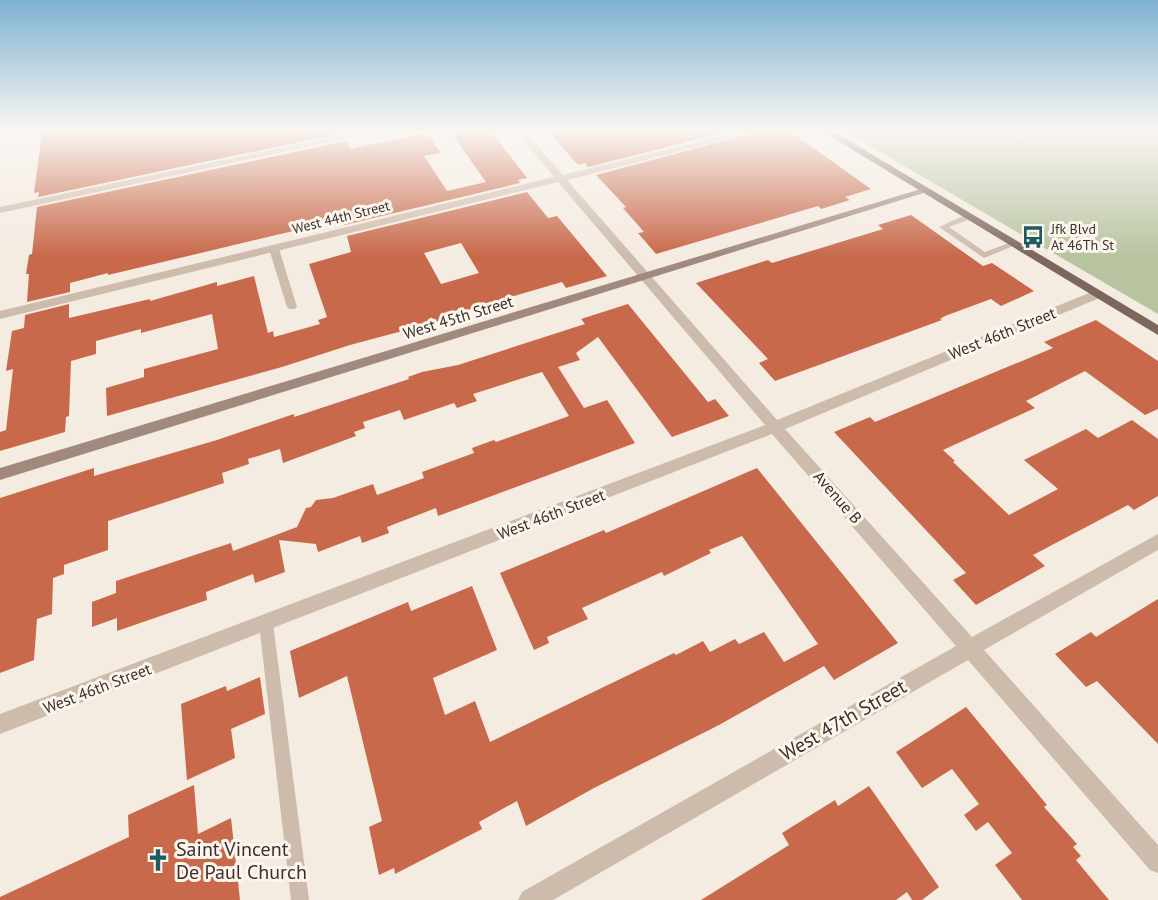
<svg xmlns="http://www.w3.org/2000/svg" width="1158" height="900" font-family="'PT Sans',sans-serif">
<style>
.green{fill:#b8c4a0}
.building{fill:#c8694b;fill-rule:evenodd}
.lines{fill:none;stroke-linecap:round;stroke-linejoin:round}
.lane{fill:#cdbbac;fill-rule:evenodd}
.street{fill:#cdbbac;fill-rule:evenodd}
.secondary{fill:#a18a7d;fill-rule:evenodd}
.primary{fill:#7d675c;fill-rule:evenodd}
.labels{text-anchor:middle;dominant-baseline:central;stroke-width:6;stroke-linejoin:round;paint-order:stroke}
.far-street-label{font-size:14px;fill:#3b302b;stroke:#fbf5ee}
.far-poi-label{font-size:14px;fill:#3b302b;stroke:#fbf5ee;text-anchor:start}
.street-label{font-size:16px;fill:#3b302b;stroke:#fbf5ee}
.near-street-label{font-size:20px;fill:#3b302b;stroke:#fbf5ee}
.near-poi-label{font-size:20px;fill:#3b302b;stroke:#fbf5ee;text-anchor:start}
</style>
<rect width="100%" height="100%" fill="#f4ebe1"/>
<!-- green -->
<polygon class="green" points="844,131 1158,131 1158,314"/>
<!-- building -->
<g class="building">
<polygon points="56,130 341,130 342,133 38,197 39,192 34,193 42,133"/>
<polygon points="470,130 490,130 527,178 518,180 520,183 344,225 343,220 327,223 108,275 108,273 70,283 70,292 27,302 29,274 26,274 29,255 32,254 37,207 346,141 350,149 427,133 441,153 424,156 447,191 486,182 452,134"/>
<polygon points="547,130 735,130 588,167 585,163 578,165"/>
<polygon points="765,130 788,130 871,189 845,197 850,200 821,209 818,206 656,254 638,233 644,232 623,208 626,207 596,175"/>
<path d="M 527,192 L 548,218 L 557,216 L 607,276 L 566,288 L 562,282 L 476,307 L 436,322 L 350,345 L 282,367 L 107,416 L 106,388 L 144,377 L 144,369 L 218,349 L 212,314 L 141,333 L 141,329 L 96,341 L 96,354 L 71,361 L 69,416 L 66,417 L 65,432 L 0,451 L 0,432 L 6,430 L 13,369 L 6,371 L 12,331 L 24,328 L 25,315 L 69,304 L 69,318 L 150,299 L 150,301 L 217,282 L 217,286 L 254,276 L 268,333 L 273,331 L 274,337 L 320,324 L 318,320 L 327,317 L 309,264 L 351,252 L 347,236 ZM 461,243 L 479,273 L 441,284 L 424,253 Z"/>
<polygon points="911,215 983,266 992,263 1034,291 1001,306 991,299 945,316 940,319 942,320 775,381 759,363 768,359 696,283 768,260 772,263 883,229 878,225"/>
<polygon points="628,304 708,402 715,399 729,416 672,437 598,337 576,353 580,360 558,367 584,408 607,400 635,443 438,516 436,508 387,527 389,533 362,543 360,536 318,552 316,544 279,540 285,572 255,583 253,574 206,592 207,600 117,631 117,618 92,627 92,602 116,593 116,581 231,543 233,551 297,527 306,508 311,507 316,500 333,498 373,484 377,495 424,478 422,472 474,453 472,448 494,440 496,442 569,416 542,372 473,394 477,401 457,408 454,403 404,420 400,410 363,422 365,428 354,432 356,436 283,463 280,449 248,459 249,464 222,473 224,483 108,521 108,550 64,565 64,574 53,578 52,614 37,619 34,660 0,673 0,498 94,468 94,476 217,440 294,414 294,417 409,379 408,377 422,372 458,365 585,324 581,319"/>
<polygon points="1096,320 1158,361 1158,409 1145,415 1085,371 1026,401 1035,408 943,450 955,461 953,462 1009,515 1058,489 1024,460 1086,429 1098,438 1132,420 1158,439 1158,496 1134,510 1128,505 1033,555 1045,566 976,605 953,580 966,573 834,432 870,417 875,422 1053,348 1044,342"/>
<polygon points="757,468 898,643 834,680 824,666 719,725 594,788 526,826 517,801 479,822 482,829 395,874 394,868 379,875 369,827 382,821 347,676 299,698 290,651 408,602 411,611 472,586 497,650 433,678 445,715 475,701 490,742 674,653 676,655 703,641 710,652 735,639 739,644 764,632 784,662 818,644 742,536 709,550 711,553 664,576 662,572 582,608 588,619 547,637 549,643 534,650 500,573 604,530 606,533"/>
<polygon points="1158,599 1158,744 1097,681 1086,687 1055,654 1091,632 1096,637"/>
<polygon points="260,677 265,714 231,729 235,758 187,780 181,704 226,686 227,691"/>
<polygon points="966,707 1047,805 1044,807 1077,844 1073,847 1081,856 1076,860 1109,900 1022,900 995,865 1012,853 988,822 976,831 964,815 979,804 952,769 922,788 896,752"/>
<polygon points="194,785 198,834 231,818 240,900 0,900 0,897 129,837 128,815"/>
<polygon points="869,786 939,887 922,900 912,900 907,892 896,900 701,900 789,845 782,833 835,800 838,806"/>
</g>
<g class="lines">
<!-- lane -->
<g class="lane">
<polygon points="968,214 971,215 971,219 949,227 985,252 1014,241 1018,244 984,258 939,227"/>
<polygon points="274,246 279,249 297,307 295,309 289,309 287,307 269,249"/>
<polygon points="266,617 271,619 273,624 309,900 291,900 259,624 261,619"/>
</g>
<!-- street -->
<g class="street">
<polygon points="0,130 20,130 0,136"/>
<polygon points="366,130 385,130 0,213 0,207"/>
<polygon points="515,130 524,130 563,175 746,130 763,130 567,180 777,420 1094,291 1102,291 1102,297 785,429 972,637 1158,534 1158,550 984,650 1158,845 1158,873 1150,870 968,660 553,900 518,900 522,892 956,646 772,434 0,734 0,714 765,425 558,182 0,319 0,311 554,177"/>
</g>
<!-- secondary -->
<polygon class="secondary" points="921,189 930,191 0,480 0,468"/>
<!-- primary -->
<polygon class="primary" points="820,130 831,130 1158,325 1158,335"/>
</g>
<!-- sky -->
<linearGradient id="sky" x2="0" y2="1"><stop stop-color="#7eb2d2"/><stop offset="0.51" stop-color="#faf6f2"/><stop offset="1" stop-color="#faf6f2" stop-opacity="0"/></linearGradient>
<rect width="1158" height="256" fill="url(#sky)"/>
<!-- icons -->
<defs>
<g id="bus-bare" transform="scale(1.8)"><path d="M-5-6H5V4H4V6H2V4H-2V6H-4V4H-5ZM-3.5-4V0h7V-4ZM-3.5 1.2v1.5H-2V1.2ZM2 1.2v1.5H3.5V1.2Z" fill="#1f5a5e" stroke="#fbf5ee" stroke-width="2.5" paint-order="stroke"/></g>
<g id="church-bare" transform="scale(1.8)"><path d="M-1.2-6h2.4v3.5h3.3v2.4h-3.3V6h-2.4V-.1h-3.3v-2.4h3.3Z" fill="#1f5a5e" stroke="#fbf5ee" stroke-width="2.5" paint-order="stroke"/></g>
</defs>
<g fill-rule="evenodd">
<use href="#bus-bare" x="1033" y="237"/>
<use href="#church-bare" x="158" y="860"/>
</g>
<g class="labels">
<!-- far-street labels -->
<g class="far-street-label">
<text transform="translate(341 217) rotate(-14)">West 44th Street</text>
</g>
<!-- far-poi labels -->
<g class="far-poi-label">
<text x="1051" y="229">Jfk Blvd<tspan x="1051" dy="16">At 46Th St</tspan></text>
</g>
<!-- street labels -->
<g class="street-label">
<text transform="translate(458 317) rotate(-17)">West 45th Street</text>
<text transform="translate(1002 333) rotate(-22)">West 46th Street</text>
<text transform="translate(838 497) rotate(49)">Avenue B</text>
<text transform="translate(551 514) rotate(-21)">West 46th Street</text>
<text transform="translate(97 688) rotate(-21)">West 46th Street</text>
</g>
<!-- near-street labels -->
<g class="near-street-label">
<text transform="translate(843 720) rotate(-30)">West 47th Street</text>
</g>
<!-- near-poi labels -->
<g class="near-poi-label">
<text x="176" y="849">Saint Vincent<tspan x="176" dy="23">De Paul Church</tspan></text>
</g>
</g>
</svg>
